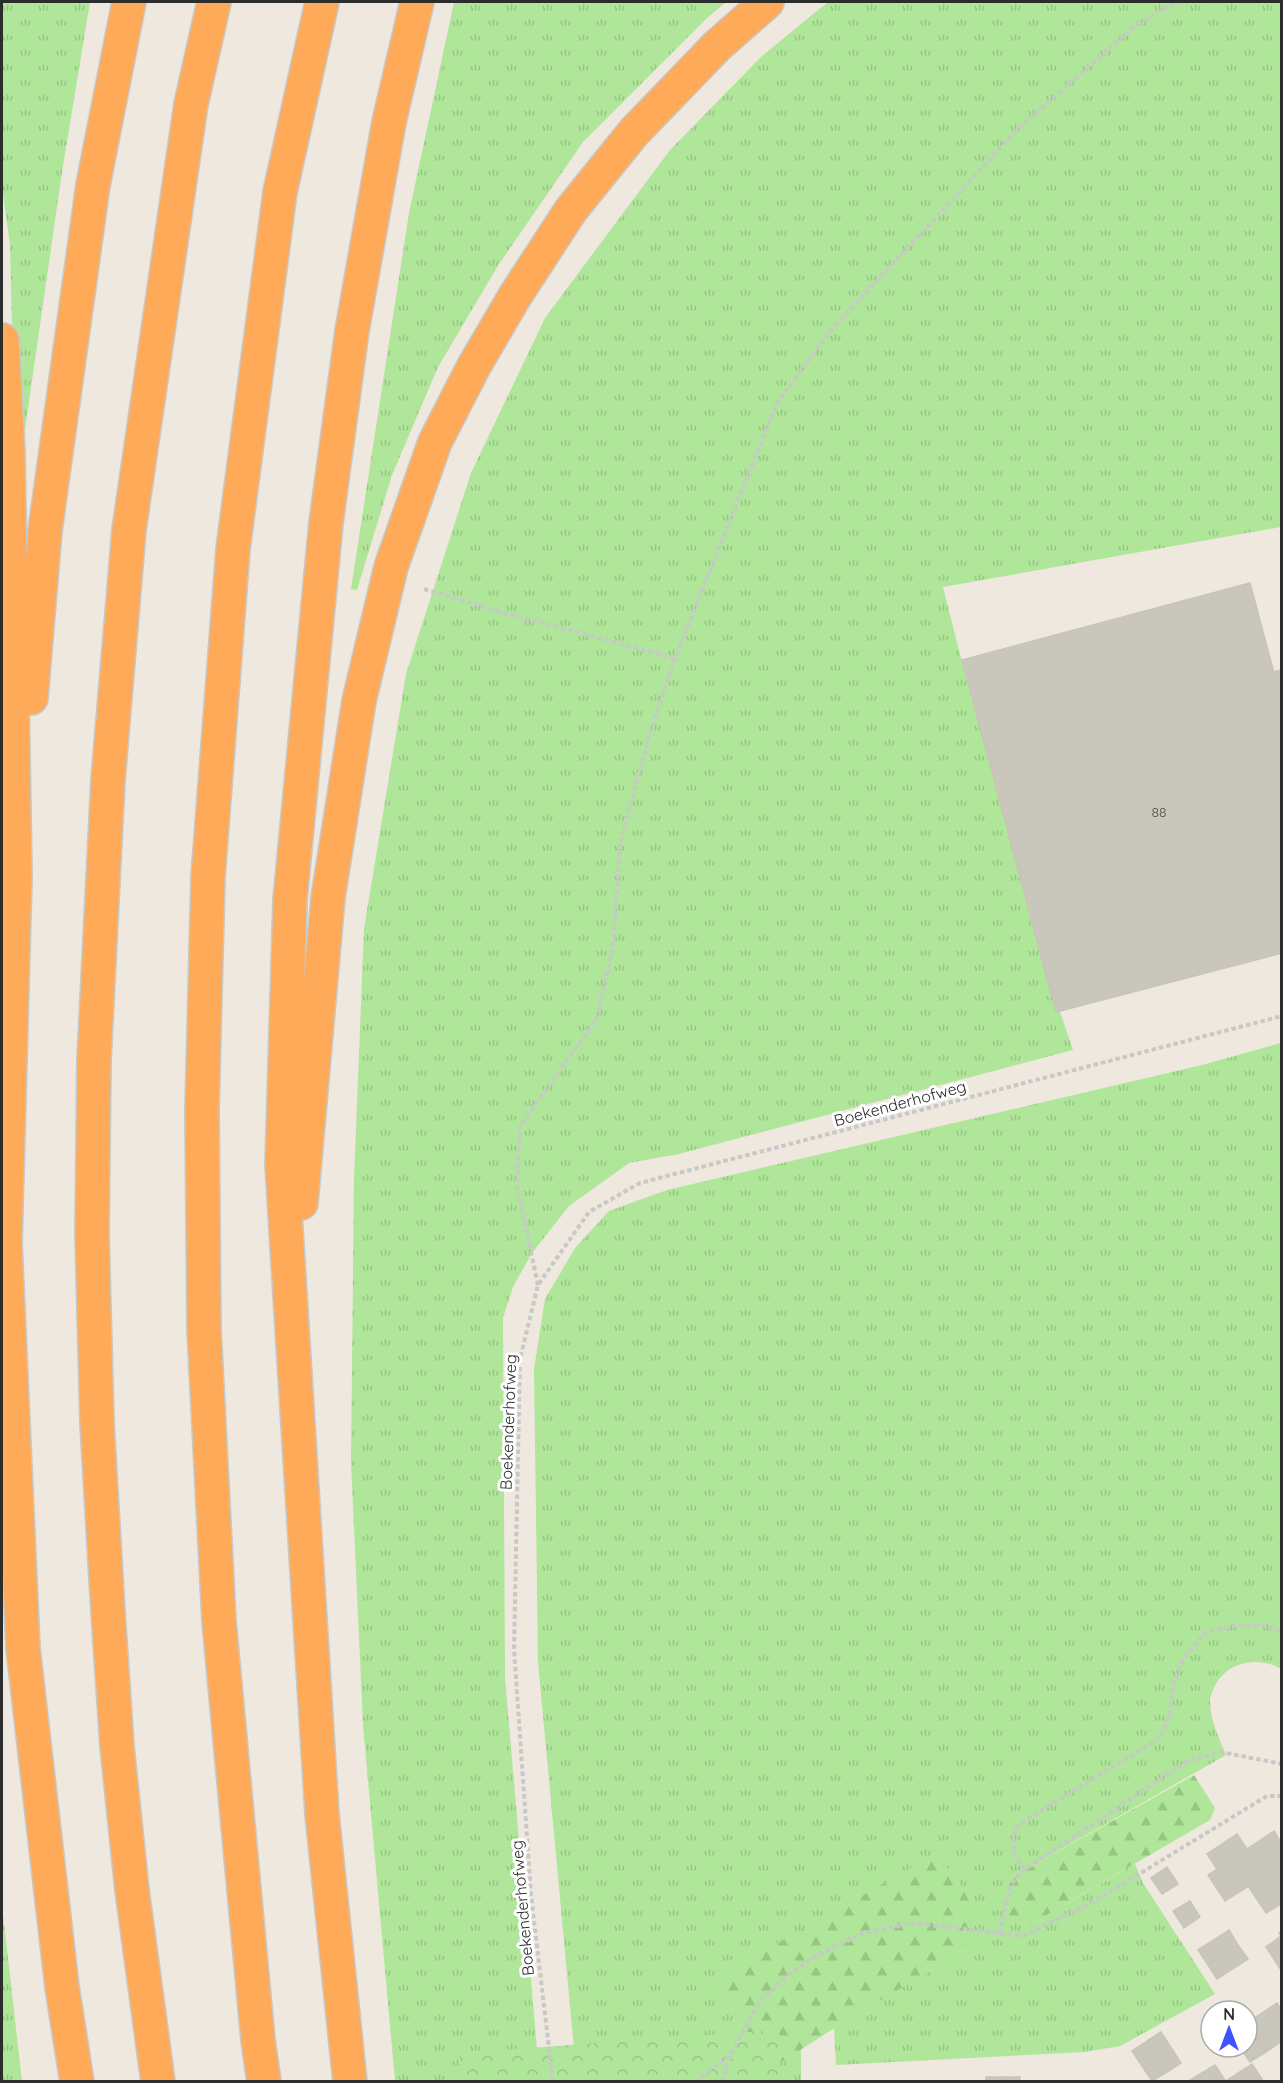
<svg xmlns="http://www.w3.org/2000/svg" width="1283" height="2083" font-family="Quicksand,sans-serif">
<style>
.grass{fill:url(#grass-tufts)}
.forest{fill:url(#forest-firs)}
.park{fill:url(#park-crowns)}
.building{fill:#c9c6bc;stroke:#cac4b7;stroke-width:1.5}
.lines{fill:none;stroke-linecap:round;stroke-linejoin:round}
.highway-casing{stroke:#c8c8c8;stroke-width:36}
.path{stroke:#c8c8c8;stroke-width:4;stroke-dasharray:4.5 3;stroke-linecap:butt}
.highway{stroke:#ffaa58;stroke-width:33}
.labels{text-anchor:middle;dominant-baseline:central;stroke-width:6;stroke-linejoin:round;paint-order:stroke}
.number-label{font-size:14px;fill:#535250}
.street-label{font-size:16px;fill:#2c2c2c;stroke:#fff}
</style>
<defs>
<pattern id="grass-tufts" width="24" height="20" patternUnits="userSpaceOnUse" patternTransform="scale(1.5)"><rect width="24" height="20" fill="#afe699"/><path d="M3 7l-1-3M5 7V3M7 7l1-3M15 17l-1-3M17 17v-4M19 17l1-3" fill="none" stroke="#97c584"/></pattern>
<pattern id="forest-firs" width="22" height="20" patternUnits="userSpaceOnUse" patternTransform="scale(1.5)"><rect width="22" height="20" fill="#afe699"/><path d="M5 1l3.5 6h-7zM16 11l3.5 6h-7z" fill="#97c584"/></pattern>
<pattern id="park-crowns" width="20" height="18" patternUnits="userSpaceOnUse" patternTransform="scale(1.5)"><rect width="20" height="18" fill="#afe699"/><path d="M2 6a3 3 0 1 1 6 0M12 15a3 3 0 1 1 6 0" fill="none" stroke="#97c584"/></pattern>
</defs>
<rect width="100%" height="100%" fill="#eee8de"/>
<!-- grass -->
<g class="grass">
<polygon points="2,2 90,2 62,172 16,492 10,245 2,186"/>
<polygon points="454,2 726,2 706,19 583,142 499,264 438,367 392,475 357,590 351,589 409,213"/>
<polygon points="828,2 1281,2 1281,527 943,587 962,662 1057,1003 1073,1050 679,1154 629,1163 569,1206 532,1253 513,1287 503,1318 505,1678 539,2073 563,2081 395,2081 363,1725 351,1462 354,1179 364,929 406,674 471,473 545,318 670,150 762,56"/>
<path d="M 1281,1043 L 1281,1669 C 1258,1655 1225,1662 1214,1688 C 1212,1693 1210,1696 1210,1701 C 1210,1720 1219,1738 1226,1755 L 1020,1873 L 1033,1923 L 1135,1864 L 1143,1883 L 1215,1994 L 1120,2046 L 1085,2052 L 836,2065 L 834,2028 L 866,2008 L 719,1989 L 738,2019 L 744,2043 L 577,2081 L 538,1662 L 534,1369 L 545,1299 L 575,1248 L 609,1211 L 667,1190 L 1202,1065 Z"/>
<polygon points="2,1906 22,2081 2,2081"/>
<polygon points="801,2049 801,2081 758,2082 775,2066"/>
</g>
<!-- forest -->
<g class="forest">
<polygon points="1194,1775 1215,1808 1210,1820 1033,1923 1017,1922 1005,1911 1003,1898 1006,1886 1020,1873"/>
<polygon points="938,1860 957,1877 974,1911 974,1936 946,1963 866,2008 775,2066 705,2082 744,2043 738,2019 719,1989 727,1972 921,1862"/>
</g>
<!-- park -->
<polygon class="park" points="779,2030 781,2081 462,2081 459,2053"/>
<!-- building -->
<g class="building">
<polygon points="1250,583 1282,703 1282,953 1056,1012 962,660"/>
<polygon points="1282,670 1282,703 1273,672"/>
<polygon points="1274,1831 1282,1844 1282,1865 1225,1901 1208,1875 1217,1869 1207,1854 1237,1834 1247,1849"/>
<polygon points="1282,1865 1282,1903 1266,1913 1248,1886"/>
<polygon points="1167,1867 1178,1884 1162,1894 1151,1878"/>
<polygon points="1190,1901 1200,1917 1184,1928 1173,1911"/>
<polygon points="1229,1930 1238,1945 1208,1965 1198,1950"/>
<polygon points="1282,1931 1282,1970 1281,1970 1266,1947 1281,1936 1279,1933"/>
<polygon points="1238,1945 1248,1959 1217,1979 1208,1965"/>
<polygon points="1277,2003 1282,2011 1282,2021 1256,2037 1247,2023"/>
<polygon points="1282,2021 1282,2041 1266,2052 1256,2037"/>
<polygon points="1247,2023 1266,2052 1250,2062 1240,2047 1247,2047"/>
<polygon points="1161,2032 1181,2063 1167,2072 1147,2041"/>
<polygon points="1147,2041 1167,2072 1152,2081 1132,2051"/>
<polygon points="1252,2064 1264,2082 1226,2082 1226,2081"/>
<polygon points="1215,2065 1226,2082 1191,2082 1190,2080"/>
<polygon points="986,2077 1003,2077 1004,2082 986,2082"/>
<polygon points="1003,2077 1020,2077 1020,2082 1004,2082"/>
</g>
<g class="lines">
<!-- highway casing -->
<g class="highway-casing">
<g id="highway">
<polyline points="2,340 8,452 15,876 5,1243 23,1648 62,1987 77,2082"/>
<polyline points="31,698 45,531 93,185 129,2"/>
<polyline points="301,1203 328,898 359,701 391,567 435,442 474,366 515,296 571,210 634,132 717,46 767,2"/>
<polyline points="158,2082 132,1890 117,1746 108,1612 97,1423 92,1234 94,1060 108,780 129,530 191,104 214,2"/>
<polyline points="264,2082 258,2040 219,1621 204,1329 202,1110 208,877 233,549 280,192 322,2"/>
<polyline points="350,2082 322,1814 282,1165 290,900 326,523 352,331 389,122 417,2"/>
</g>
</g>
<!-- path -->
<g class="path">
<polyline points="424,589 501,612 675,658"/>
<polyline points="538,1285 517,1186 520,1126 596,1020 613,948 620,844 648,739 675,658 777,403 831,330 1019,128 1136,25 1175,2"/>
<path d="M 1025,1869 C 1012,1856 1012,1845 1015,1828 L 1032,1816 L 1152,1743 L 1161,1736 L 1170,1714 L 1173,1685 L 1183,1659 L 1205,1632 L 1239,1625 L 1262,1625 L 1282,1632"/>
<polyline points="999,1934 1011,1884 1025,1869 1186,1762 1221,1752 1282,1764"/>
<polyline points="553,2082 531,1895 514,1649 520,1359 538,1285 589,1212 640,1183 1282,1016"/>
<polyline points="696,2082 731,2054"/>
<polyline points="723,2082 731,2053 761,2001 787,1976 819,1954 864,1933 912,1923 1023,1936 1090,1904 1267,1796 1282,1796"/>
</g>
<!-- highway -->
<use href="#highway" class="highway"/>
</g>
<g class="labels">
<!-- number labels -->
<g class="number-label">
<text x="1159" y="812">88</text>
</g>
<!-- street labels -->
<g class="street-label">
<text transform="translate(900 1103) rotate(-15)">Boekenderhofweg</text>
<text transform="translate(508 1422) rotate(-88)">Boekenderhofweg</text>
<text transform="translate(522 1908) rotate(-95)">Boekenderhofweg</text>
</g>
</g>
<!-- border -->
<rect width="1283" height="2083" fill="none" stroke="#2c2c2c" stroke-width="6"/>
<!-- north arrow -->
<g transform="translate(1229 2029)"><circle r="28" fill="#ffffff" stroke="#ababab" stroke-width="1.5"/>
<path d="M0-4.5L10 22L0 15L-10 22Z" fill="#3b54ff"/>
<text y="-9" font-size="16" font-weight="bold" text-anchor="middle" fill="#2c2c2c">N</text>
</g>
</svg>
